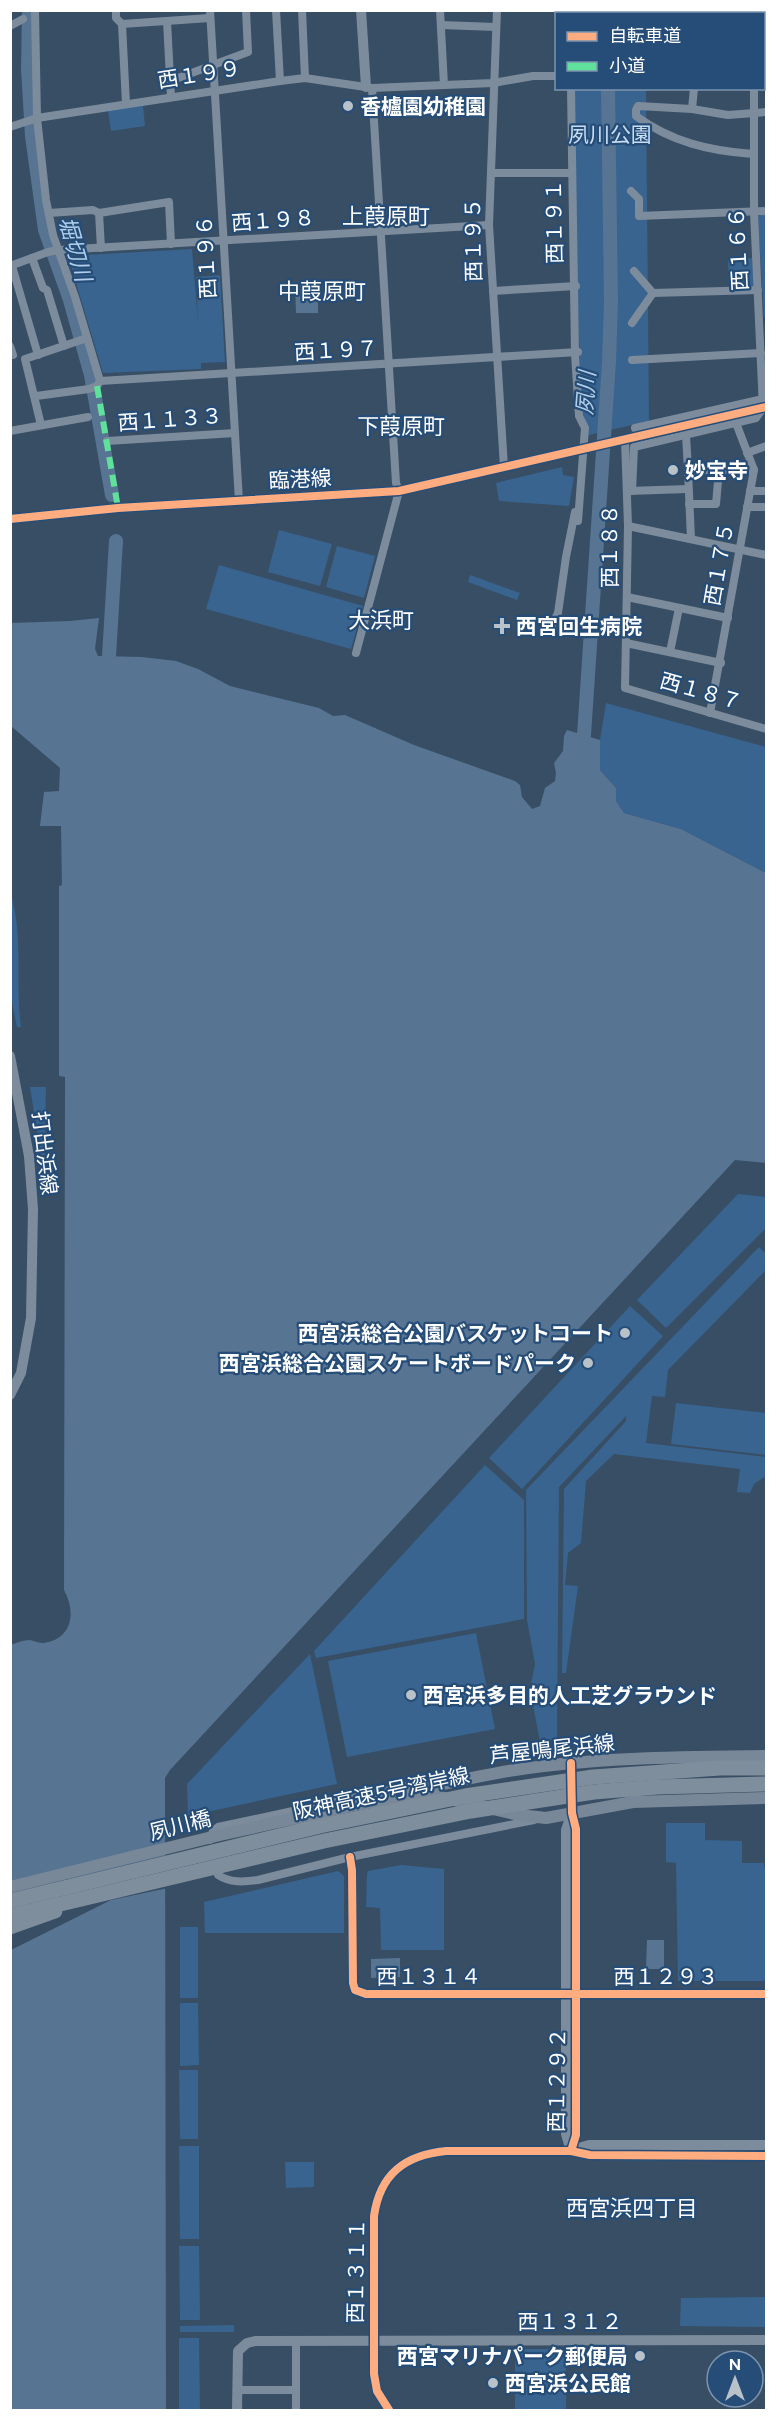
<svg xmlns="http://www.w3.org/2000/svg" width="777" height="2421" font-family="Figtree,'Noto Sans JP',sans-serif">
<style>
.green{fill:#38648f}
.water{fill:#577492}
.pier{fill:#384e65}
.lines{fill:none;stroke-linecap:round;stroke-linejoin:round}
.river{stroke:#577492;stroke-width:14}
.minor{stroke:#7c8c9c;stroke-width:8}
.tertiary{stroke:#7c8c9c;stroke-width:10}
.secondary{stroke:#788898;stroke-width:12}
.motorway{stroke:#7e8e9c;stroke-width:15}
.secondary-bridge{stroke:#788898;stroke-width:12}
.motorway-bridge{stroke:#7e8e9c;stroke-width:15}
.quiet{stroke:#60e19b;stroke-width:6;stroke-dasharray:12 6;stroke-linecap:butt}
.cycleway-casing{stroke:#254d78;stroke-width:11}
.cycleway{stroke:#ffac80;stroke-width:8}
.poi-dot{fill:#b9c1c9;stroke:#254d78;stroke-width:2}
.labels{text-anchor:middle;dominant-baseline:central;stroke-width:4.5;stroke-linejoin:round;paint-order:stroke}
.street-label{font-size:21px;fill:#fff;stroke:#254d78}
.poi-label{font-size:21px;font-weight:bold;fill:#fff;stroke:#254d78;text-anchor:start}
.park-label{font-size:21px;fill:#c9def3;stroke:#254d78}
.neighbourhood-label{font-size:22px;fill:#fff;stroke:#254d78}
.water-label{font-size:22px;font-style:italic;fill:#b1cfeb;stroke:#254d78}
</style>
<rect width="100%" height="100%" fill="#384e65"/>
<!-- green -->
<g class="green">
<polygon points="573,89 646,89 649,421 589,435 582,415 576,262"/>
<polygon points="143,106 145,126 111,131 108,110"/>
<polygon points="760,215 766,215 766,317 764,317 758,217"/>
<polygon points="192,249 198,322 196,277 220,275 225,362 201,363 201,369 103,373 68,256"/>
<polygon points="752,258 754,286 729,287 728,259"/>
<polygon points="562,467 563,475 574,477 569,506 499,501 496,483"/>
<polygon points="279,530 332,544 320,586 268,572"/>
<polygon points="337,546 375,556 364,598 326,587"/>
<polygon points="219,565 363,606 351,649 206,609"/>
<polygon points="470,575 520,593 517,600 468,582"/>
<polygon points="606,703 766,747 766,873 681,829 624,813 616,801 616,788 600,770 600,740"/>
<path d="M 10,891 C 24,935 15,982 21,1027 L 17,1027 L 10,993 Z"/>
<polygon points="30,1087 46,1087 44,1191 40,1149"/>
<polygon points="738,1194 766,1197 766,1228 666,1328 637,1300"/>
<polygon points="759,1247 766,1254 766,1270 668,1370 665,1397 652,1396 646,1443 766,1457 766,1476 754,1484 750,1493 737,1492 740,1469 614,1454 586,1481 581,1543 568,1553 565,1585 578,1586 566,1673 562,1673 564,1489 626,1421 626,1416 559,1487 557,1739 540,1742 530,1689 535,1664 527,1620 526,1490"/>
<polygon points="630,1306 663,1336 522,1489 489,1458"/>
<polygon points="676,1403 766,1413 766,1455 671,1444"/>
<polygon points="485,1465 524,1500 524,1619 316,1658 314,1651"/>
<polygon points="476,1633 495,1729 347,1757 328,1661"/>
<polygon points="310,1654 337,1784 188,1816 187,1784"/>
<polygon points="666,1823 705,1823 705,1840 742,1841 742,1863 764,1863 764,1867 766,1868 766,1978 764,1981 678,1981 676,1863 666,1862"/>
<polygon points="401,1865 444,1869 444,1950 381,1950 380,1908 366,1907 367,1874 368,1871"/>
<polygon points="338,1871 344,1876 344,1933 205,1933 204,1902"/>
<rect x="180" y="1927" width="18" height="71"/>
<polygon points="180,2003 198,2003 199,2065 180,2066"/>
<polygon points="179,2070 198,2070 198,2139 180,2139"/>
<polygon points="179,2146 199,2146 199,2239 180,2239"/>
<polygon points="285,2162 314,2162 314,2187 286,2188"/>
<polygon points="179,2246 199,2246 200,2320 180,2320"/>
<polygon points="766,2297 766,2327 680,2326 681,2298"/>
<polygon points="234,2325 234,2332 180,2332 180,2326"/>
<polygon points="179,2338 199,2338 200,2410 179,2410"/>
<rect x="515" y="2349" width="51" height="61"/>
</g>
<!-- water -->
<g class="water">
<polygon points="295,284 318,284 318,313 296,313"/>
<path d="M 99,618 L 95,649 L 98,656 L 142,657 L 176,661 L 198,669 L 230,686 L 319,708 L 333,716 L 345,715 L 414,745 L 515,781 L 520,785 L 522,797 L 532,809 L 540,806 L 545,788 L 555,781 L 556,773 L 554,763 L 563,751 L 564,736 L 567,730 L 600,740 L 600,770 L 616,788 L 616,801 L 624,813 L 681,829 L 766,873 L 766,1163 L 735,1160 L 170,1770 L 165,1778 L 166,2410 L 11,2410 L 10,1645 C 16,1643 24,1640 30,1640 C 35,1641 39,1643 44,1643 C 73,1639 76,1611 64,1590 L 65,1077 L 59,1076 L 59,886 L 62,885 L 61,826 L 40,826 L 44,792 L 59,791 L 60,768 L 11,726 L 11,623 L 70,621 Z"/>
<polygon points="647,1940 664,1940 664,1969 646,1969"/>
<polygon points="400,1958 400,1977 371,1978 371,1959"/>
</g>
<!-- pier -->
<polygon class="pier" points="168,1855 168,1888 111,1900 11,1950 11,1893"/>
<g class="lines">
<!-- river -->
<g class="river">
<polyline points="29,10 28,69 32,136 45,230 70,300 91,375 112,495"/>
<polyline points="611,14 611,10"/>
<polyline points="109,656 116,541"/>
<polyline points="584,735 609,362 611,301 608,88"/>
</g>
<!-- minor -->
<g class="minor">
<polyline points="35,10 37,118 46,200 53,235 75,297 100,381"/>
<polyline points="116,10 116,18 122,24 210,18"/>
<polyline points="210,10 239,501"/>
<polyline points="276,10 280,81"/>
<polyline points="302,10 305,78"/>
<polyline points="440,10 444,85"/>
<polyline points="497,10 489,225 504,467"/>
<polyline points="571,14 571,10"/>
<polyline points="701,14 701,10"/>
<polyline points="167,21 171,97"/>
<polyline points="122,24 126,104"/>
<polyline points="441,25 496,27"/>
<polyline points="10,26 23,19"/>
<polyline points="764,48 766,43"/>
<polyline points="764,66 766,67"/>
<polyline points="170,81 248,52 246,10"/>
<polyline points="571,88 575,354 579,416 585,428 578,521"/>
<polyline points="692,109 694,88"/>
<polyline points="10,127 37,118 280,81 305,78 372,88 493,83 533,76 556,76"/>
<path d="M 753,154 C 710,151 671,142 636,116 L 636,110 L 638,106 L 692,109 L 728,115 L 766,112"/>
<polyline points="491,173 572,173"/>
<polyline points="631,191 639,199 639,216 766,211"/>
<polyline points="49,213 93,210 99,213 169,202 171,244"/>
<polyline points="99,213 101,248"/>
<polyline points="32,258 43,288 47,290 64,346"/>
<polyline points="10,266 48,252 59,250 489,225"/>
<polyline points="12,266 38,355"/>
<polyline points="634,271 653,293"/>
<polyline points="493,291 576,286"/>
<polyline points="653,293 758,290"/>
<polyline points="632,323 653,293"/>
<polyline points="10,346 13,355"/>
<polyline points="632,360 761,353"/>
<polyline points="100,381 578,352"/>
<polyline points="36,396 89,389 97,386 100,381"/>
<polyline points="41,425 25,359 87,338"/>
<polyline points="635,428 763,399"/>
<polyline points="10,431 88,417"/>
<polyline points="686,435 688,470 754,470"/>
<polyline points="625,440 628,526 625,688 766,729"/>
<polyline points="107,441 235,433"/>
<polyline points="747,453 766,446"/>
<polyline points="688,470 691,539"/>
<polyline points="628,491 688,489"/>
<polyline points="632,491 634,447 756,418 763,408 754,212 754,88"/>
<polyline points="750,491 766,491"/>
<polyline points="689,504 716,504 719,470"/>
<polyline points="747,507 766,507"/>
<polyline points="628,526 766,555"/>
<polyline points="627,597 728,618"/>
<polyline points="551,627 558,613 566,557 575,512"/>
<polyline points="626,643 721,663"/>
<polyline points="670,652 679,608"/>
<polyline points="356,653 399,491 396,483 372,88"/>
<polyline points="710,713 754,470 736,423"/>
<polyline points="210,1840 213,1831 218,1827 422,1783"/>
<path d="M 215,1864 L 218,1875 C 230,1883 244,1882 258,1880 L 350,1857 L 534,1820"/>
<polyline points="296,2341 296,2410"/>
<polyline points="237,2390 295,2390"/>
</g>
<!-- tertiary -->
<g class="tertiary">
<polyline points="361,10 366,87"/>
<polyline points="10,519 118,508 399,491 766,407"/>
<polyline points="10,1056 29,1156 33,1209 31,1318 21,1373 10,1395"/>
<polyline points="350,1857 352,1870 353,1983 355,1990 366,1994 766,1994"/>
<polyline points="571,2150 576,2135 576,1829 572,1813"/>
<polyline points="571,2150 589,2145 766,2145"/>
<polyline points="571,2151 566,2134 566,1830 572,1813"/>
<polyline points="237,2410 238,2351 247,2343 255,2341 766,2340"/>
<path d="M 389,2410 L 377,2391 L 374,2374 L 374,2216 C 380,2174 405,2155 446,2151 L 571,2151 L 590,2155 L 766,2156"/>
</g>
<!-- secondary -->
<g class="secondary">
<path d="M 417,1789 C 450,1783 482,1775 515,1770 C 598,1757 683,1757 766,1756"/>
<polyline points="360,1804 423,1793 519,1815 546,1818 633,1802 766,1798"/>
</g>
<!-- motorway -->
<polyline class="motorway" points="10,1927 55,1911"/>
<!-- secondary-bridge -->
<polyline class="secondary-bridge" points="10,1887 220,1835 360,1804"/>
<!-- motorway-bridge -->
<g class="motorway-bridge">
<polyline points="10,1901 320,1826 465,1796 593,1777 720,1768 766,1768"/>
<polyline points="10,1916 324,1841 471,1811 594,1792 657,1787 766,1784"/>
</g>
<!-- quiet -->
<polyline class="quiet" points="97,386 118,508"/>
<!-- cycleway casing -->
<g class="cycleway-casing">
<g id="cycleway">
<polyline points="10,519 118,508 399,491 766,407"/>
<polyline points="350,1857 352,1870 353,1983 355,1990 366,1994 766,1994"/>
<polyline points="571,2151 576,2135 576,1829 572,1813 571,1763"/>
<path d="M 389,2410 L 377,2391 L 374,2374 L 374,2216 C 380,2174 405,2155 446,2151 L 571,2151 L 590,2155 L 766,2156"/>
</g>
</g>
<!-- cycleway -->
<use href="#cycleway" class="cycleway"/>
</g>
<!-- markers -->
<g class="poi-dot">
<circle cx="348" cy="106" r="6"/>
<circle cx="673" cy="470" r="6"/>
<path d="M499 617h6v6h6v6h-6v6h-6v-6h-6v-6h6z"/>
<circle cx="625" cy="1333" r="6"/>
<circle cx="588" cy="1363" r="6"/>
<circle cx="411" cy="1695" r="6"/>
<circle cx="640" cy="2356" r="6"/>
<circle cx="493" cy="2383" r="6"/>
</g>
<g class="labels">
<!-- street labels -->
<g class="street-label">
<text transform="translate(199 74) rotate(-9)">西１９９</text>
<text transform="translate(273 220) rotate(-4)">西１９８</text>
<text transform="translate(554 222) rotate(-91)">西１９１</text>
<text transform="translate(473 240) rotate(-91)">西１９５</text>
<text transform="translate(738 249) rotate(-93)">西１６６</text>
<text transform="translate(206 257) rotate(-93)">西１９６</text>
<text transform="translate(336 350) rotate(-3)">西１９７</text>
<text transform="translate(170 419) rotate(-4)">西１１３３</text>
<text transform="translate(300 479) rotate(-3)">臨港線</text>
<text transform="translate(609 546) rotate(-90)">西１８８</text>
<text transform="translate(719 564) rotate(-80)">西１７５</text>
<text transform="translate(701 691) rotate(16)">西１８７</text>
<text transform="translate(45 1153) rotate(83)">打出浜線</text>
<text transform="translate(552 1749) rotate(-6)">芦屋鳴尾浜線</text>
<text transform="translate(381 1793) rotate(-12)">阪神高速5号湾岸線</text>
<text transform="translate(180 1825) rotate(-14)">夙川橋</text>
<text x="429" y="1976">西１３１４</text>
<text x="666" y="1976">西１２９３</text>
<text transform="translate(557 2080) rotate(-89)">西１２９２</text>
<text transform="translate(356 2271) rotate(-89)">西１３１１</text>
<text x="570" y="2321">西１３１２</text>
</g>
<!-- poi labels -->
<g class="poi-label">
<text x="360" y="106">香櫨園幼稚園</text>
<text x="685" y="470">妙宝寺</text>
<text x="516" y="626">西宮回生病院</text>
<text x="613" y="1333" text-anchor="end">西宮浜総合公園バスケットコート</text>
<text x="576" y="1363" text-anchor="end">西宮浜総合公園スケートボードパーク</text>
<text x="423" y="1695">西宮浜多目的人工芝グラウンド</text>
<text x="628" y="2356" text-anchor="end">西宮マリナパーク郵便局</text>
<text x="505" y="2383">西宮浜公民館</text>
</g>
<!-- park labels -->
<g class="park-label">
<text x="610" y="134">夙川公園</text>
</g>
<!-- neighbourhood labels -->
<g class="neighbourhood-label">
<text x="386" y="216">上葭原町</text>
<text x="322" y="291">中葭原町</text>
<text x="401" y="426">下葭原町</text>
<text x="381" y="620">大浜町</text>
<text x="632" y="2208">西宮浜四丁目</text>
</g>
<!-- water labels -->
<g class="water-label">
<text transform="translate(75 249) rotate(74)">堀切川</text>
<text transform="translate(586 393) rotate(-86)">夙川</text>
</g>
</g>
<!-- border -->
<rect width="777" height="2421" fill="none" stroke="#ffffff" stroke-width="24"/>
<!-- legend -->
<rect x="555" y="12" width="210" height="78" fill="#254d78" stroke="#7c94ae" stroke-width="1.5"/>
<rect x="567" y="32" width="30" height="9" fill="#ffac80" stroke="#7c94ae" stroke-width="1.5"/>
<text x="609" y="42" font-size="18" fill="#ffffff">自転車道</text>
<rect x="567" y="62" width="30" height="9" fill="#60e19b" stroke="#7c94ae" stroke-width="1.5"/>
<text x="609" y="72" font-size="18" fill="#ffffff">小道</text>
<!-- north arrow -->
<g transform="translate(735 2379)"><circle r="28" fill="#254d78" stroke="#7c94ae" stroke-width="1.5"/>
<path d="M0-4.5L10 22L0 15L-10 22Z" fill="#b9c1c9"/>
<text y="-9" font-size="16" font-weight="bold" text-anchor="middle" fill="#ffffff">N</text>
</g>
</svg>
